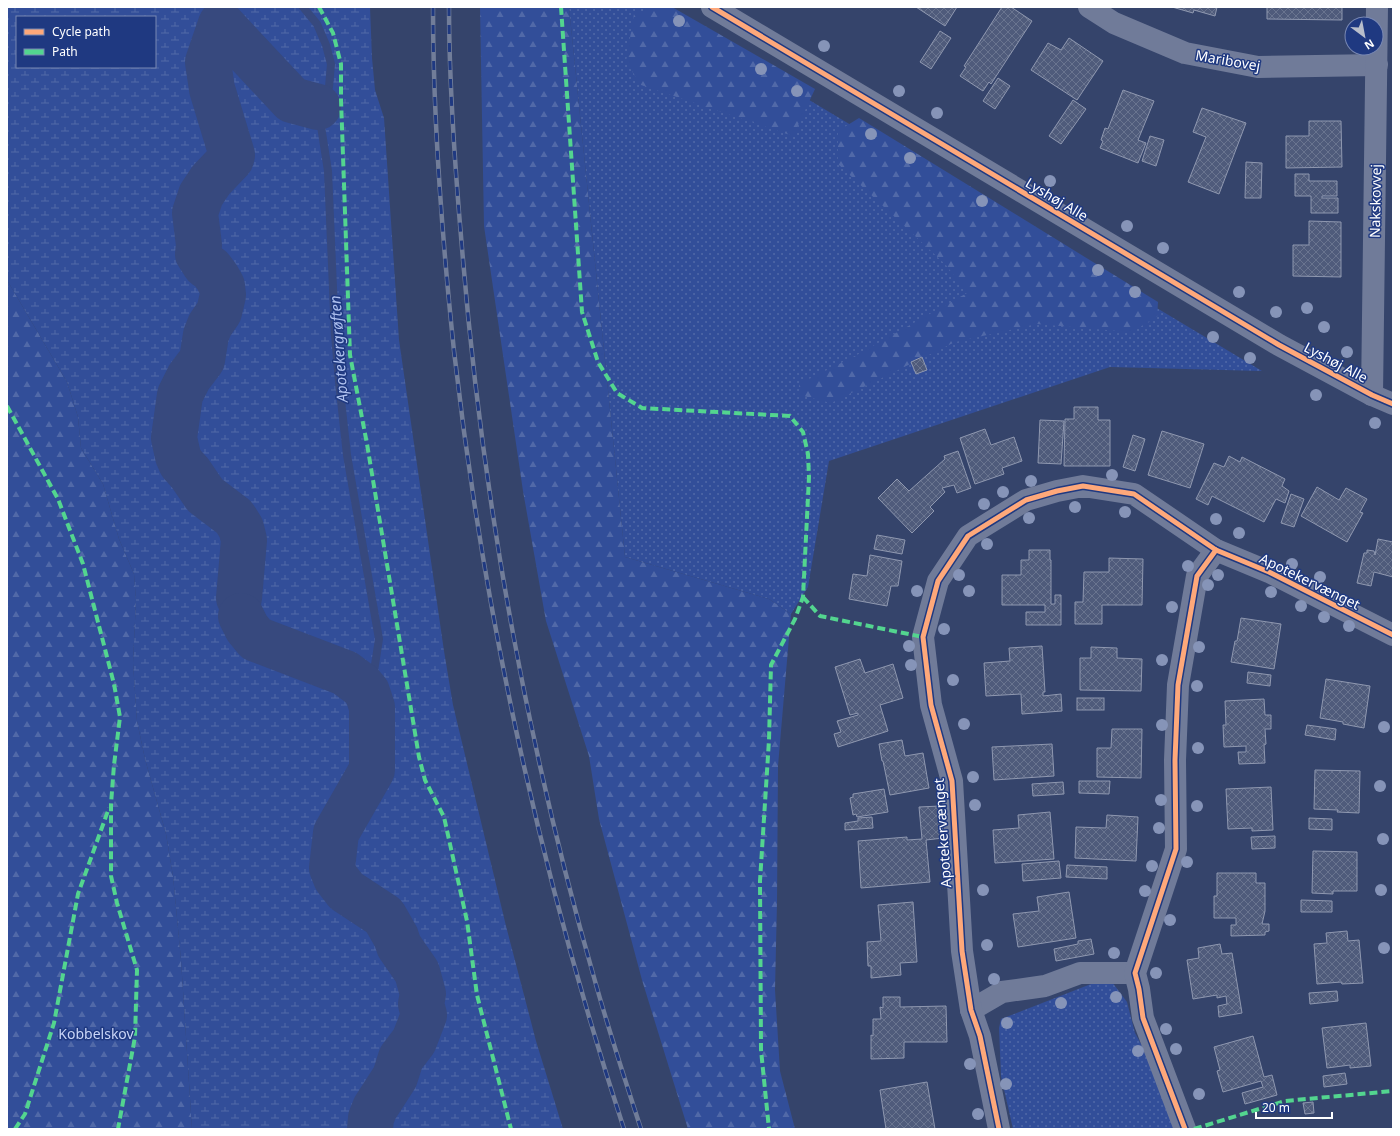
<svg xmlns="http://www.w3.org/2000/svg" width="1400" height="1136" font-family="'Noto Sans',sans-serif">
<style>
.grass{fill:url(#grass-dots)}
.forest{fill:url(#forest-firs)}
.wetland{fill:url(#wetland-marsh);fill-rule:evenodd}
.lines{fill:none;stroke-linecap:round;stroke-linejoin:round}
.stream{stroke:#37497e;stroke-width:8}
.river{stroke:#37497e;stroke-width:46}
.building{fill:url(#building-cross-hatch);stroke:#8f98b0}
.minor{stroke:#707b99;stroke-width:22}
.rail-casing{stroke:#717d99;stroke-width:4.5}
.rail{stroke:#1f3981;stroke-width:3;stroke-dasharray:9;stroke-linecap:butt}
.quiet{stroke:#53d58f;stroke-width:4;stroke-dasharray:8 4;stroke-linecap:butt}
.cycleway-casing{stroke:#1f3981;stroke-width:8}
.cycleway{stroke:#fea87a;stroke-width:5}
.tree{fill:#8694b8}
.labels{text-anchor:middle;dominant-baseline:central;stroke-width:3;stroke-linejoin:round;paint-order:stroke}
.street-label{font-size:14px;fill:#fff;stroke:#1f3981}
.park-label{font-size:14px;fill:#c9d5f7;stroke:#1f3981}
.water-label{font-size:15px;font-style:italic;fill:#b0c2f0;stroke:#1f3981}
</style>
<defs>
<pattern id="grass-dots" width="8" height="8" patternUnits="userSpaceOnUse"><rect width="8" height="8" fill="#324e99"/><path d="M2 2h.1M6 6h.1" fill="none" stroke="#5169a8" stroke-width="1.8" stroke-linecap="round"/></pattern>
<pattern id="forest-firs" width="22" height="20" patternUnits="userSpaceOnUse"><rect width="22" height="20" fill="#324e99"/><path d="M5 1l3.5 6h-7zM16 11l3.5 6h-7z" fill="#5169a8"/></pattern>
<pattern id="wetland-marsh" width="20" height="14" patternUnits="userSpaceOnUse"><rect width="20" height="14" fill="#324e99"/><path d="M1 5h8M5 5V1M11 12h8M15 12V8" fill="none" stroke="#5169a8"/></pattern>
<pattern id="building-cross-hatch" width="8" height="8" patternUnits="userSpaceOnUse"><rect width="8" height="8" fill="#4f5b7b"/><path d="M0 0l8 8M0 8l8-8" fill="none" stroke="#69748f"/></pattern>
</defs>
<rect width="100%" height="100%" fill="#35446b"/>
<!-- grass -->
<g class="grass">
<polygon points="569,7 654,7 1262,371 1110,367 829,461 808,587 791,614 769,599 625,557"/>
<polygon points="1112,982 1127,1002 1135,1033 1167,1091 1181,1129 1013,1129 1001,1076 999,1028 1001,1019 1091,984"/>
</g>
<!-- forest -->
<g class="forest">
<polygon points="480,7 569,7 625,557 769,599 791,614 778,766 777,902 775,990 780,1071 795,1129 688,1129 642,980 599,819 589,756 546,621 523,491 484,226"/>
<polygon points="656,7 672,7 815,89 793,136 641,85 626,62 634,14"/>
<polygon points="859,118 1158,302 1157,318 1130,332 1037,324 955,342 831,403 800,395 799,384 855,356 967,293 946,265 838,164 838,131"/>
<polygon points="7,280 67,382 78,417 81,448 103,484 119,539 134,574 136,600 133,663 137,721 145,759 166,834 173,876 181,960 192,1129 7,1129"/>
</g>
<!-- wetland -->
<path class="wetland" d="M 7,7 L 370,7 L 372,58 L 375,90 L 384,118 L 399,340 L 444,651 L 453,705 L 506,926 L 536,1041 L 563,1129 L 192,1129 L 181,960 L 173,876 L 166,834 L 145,759 L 137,721 L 133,663 L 136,600 L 134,574 L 119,539 L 103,484 L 81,448 L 78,417 L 67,382 L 7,280 ZM 17,17 L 155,17 L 155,67 L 17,67 Z"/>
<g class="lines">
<!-- stream -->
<polyline class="stream" points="303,7 317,24 326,45 331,64 329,87 318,107 328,171 335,335 339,382 347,455 379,639 370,697"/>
<!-- river -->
<g class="river">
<polyline points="239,598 244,540 241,528 234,517 205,495 190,473 181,463 178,456 174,438 180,395 189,377 202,360 206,335 210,325 219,312 223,295 222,286 217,277 211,269 205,265 198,254 199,245 195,213 201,195 211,180 231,159 232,155 212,89 208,62 221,24 292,100 318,107"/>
<polyline points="241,616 247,628 256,639 345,673 361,685 367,692 372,707 372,770 336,833 332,868 336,878 346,891 384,916 396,937 399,946 417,972 423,994 421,1004 424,1015 414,1041 401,1058 395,1077 375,1108 371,1118 370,1129"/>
</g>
</g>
<!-- building -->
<g class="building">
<polygon points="916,7 957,7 945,26"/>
<polygon points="1002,7 1011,7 1032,21 991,84 989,82 983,91 960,76 966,67 964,66"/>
<polygon points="1172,7 1217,7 1215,16 1194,10 1193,13"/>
<polygon points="1267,7 1342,7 1342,20 1267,19"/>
<polygon points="940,31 951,38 931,69 920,62"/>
<polygon points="1069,38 1103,61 1077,100 1031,70 1048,43 1061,50"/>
<polygon points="998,78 1010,86 995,109 983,101"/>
<polygon points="1123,90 1154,101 1138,140 1146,143 1138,163 1100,148 1103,141 1101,140 1105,128 1108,129"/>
<polygon points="1073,100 1086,109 1061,144 1049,136"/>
<polygon points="1202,108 1246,123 1219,194 1188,182 1206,137 1193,132"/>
<polygon points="1309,121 1341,121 1342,167 1286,168 1286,136 1309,136"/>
<polygon points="1150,136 1164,140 1156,166 1142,161"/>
<polygon points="1246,162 1262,163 1261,198 1245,198"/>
<polygon points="1295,174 1309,174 1309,181 1337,181 1337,196 1322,196 1322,198 1338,198 1338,213 1311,213 1311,196 1295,196"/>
<polygon points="1309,221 1341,222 1341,277 1293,276 1293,245 1309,245"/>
<polygon points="922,357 927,370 916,374 911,362"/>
<polygon points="1074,407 1098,407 1098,420 1110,420 1110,466 1064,466 1065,419 1074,419"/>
<polygon points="1040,420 1064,421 1061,464 1038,463"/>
<polygon points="985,429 991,445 1014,437 1022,461 1002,468 1004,474 975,484 960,438"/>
<polygon points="1162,431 1204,444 1190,488 1148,475"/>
<polygon points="1133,435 1145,439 1135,471 1123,467"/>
<polygon points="958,451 971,488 957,493 954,485 942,488 945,492 930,507 934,511 912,533 878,498 897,479 909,491 945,459 944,456"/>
<polygon points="1229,456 1240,462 1242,457 1285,479 1282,486 1289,491 1285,503 1276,499 1264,522 1212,496 1208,505 1196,499 1214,463 1224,467"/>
<polygon points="1317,487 1339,500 1346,488 1367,499 1360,512 1363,513 1347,542 1301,516"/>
<polygon points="1291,494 1304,499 1294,527 1281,523"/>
<polygon points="877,535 905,540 902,554 874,549"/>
<polygon points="1378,539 1393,542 1393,577 1374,572 1371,586 1357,583 1364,553 1367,553 1367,550 1374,551 1375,555"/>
<polygon points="1029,550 1050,550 1050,560 1051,560 1051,604 1055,604 1055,595 1061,595 1061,625 1026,625 1026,612 1045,612 1045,605 1002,605 1002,575 1021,575 1021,560 1029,560"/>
<polygon points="870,555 902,561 898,586 891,586 887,606 849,599 853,574 867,576"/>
<polygon points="1109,558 1143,559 1142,605 1102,605 1102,624 1075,624 1075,602 1083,602 1084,572 1109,572"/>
<polygon points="1241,618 1281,624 1274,669 1231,662 1235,641 1237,641"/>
<polygon points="1042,646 1045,692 1043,692 1043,696 1061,694 1062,711 1022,714 1021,694 986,696 984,663 1010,661 1009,648"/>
<polygon points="1091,647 1117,648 1117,658 1142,659 1141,691 1080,690 1080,658 1091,658"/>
<polygon points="860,659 865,673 893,664 903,698 880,705 888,731 838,747 834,734 841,732 837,721 858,715 858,713 850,715 835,667"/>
<polygon points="1248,672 1271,675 1270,686 1247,683"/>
<polygon points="1326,679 1370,686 1364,728 1343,724 1343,722 1320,718"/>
<rect x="1077" y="698" width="27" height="12"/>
<polygon points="1264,699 1265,715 1271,715 1271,729 1265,729 1266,744 1264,745 1265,763 1239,764 1238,752 1246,752 1246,746 1224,747 1223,725 1226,725 1225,701"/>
<polygon points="1307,725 1336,729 1335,740 1305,735"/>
<polygon points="1112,729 1142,729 1141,778 1097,777 1097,748 1111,748"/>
<polygon points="902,740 905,756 923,753 929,788 890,795 883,761 882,761 879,744"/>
<polygon points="1052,744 1054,776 994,780 992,747"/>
<polygon points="1315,770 1360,771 1359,813 1337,812 1338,810 1314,809"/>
<polygon points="1079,781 1110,781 1109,794 1079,793"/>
<polygon points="1063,782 1064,794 1033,796 1032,784"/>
<polygon points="1271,787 1273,830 1252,831 1252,828 1228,829 1226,789"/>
<polygon points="884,789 888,812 857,817 856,814 853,815 850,798 853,797 853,794"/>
<polygon points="940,806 943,838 926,840 930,882 861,888 858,841 907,837 907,840 922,839 919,807"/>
<polygon points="1050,812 1054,859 995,863 993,830 1019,828 1018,815"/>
<polygon points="1107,815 1138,817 1136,861 1075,858 1076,827 1106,828"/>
<polygon points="872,817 873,828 845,830 845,823 858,821 858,818"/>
<polygon points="1309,818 1332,819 1332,830 1309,829"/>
<polygon points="1275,836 1275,848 1252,849 1251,837"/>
<polygon points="1313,851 1357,852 1357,891 1333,891 1333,894 1312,893"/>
<polygon points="1059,861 1061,878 1023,881 1022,864"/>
<polygon points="1067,865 1107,867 1107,879 1066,877"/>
<polygon points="1217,873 1256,873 1256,883 1265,883 1265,911 1262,924 1269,924 1269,931 1265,932 1265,935 1231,936 1231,925 1236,925 1236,918 1214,918 1214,896 1217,896"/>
<polygon points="1069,892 1076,938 1018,947 1013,914 1039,911 1037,897"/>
<polygon points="1301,900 1332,901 1332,912 1301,912"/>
<polygon points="913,902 917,962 900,963 901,975 871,978 871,966 868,966 867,942 881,941 878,905"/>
<polygon points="1347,931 1348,941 1359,940 1363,983 1342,984 1341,982 1317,984 1314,944 1327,943 1326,933"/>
<polygon points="1091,939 1094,954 1056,961 1054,949 1078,944 1078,941"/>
<polygon points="1220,944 1222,954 1232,953 1242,1013 1219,1017 1218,1006 1227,1004 1226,996 1217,998 1217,995 1193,999 1187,960 1199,958 1198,948"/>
<polygon points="1337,991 1338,1001 1310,1004 1309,993"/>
<polygon points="883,997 900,997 900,1007 946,1006 947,1042 904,1042 904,1058 871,1059 871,1035 873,1036 873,1019 881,1019 880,1007 883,1008"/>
<polygon points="1366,1023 1371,1066 1350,1068 1350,1065 1327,1068 1322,1028"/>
<polygon points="1253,1036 1264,1077 1272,1075 1277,1095 1245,1104 1242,1093 1263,1087 1261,1081 1223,1092 1217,1071 1220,1070 1214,1047"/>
<polygon points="1345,1073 1347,1084 1324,1087 1323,1076"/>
<polygon points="927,1082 935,1129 886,1129 880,1090"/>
<polygon points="1313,1102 1314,1113 1305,1114 1303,1103"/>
</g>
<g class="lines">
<!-- minor -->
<g class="minor">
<polyline points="712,7 1279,345 1372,395 1393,404"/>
<polyline points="1089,7 1114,23 1185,53 1258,67 1377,65"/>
<polyline points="1372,395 1377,7"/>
<polyline points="971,1010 1002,992 1045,986 1080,973 1135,973"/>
<polyline points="999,1129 980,1036 971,1010 962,951 952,781 931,705 923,637 938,581 968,536 1026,500 1057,491 1083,486 1134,494 1216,550 1269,572 1393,635"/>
<polyline points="1185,1129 1143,1018 1139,989 1135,973 1176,849 1175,760 1178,685 1197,576 1216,550"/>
</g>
<!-- rail casing -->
<g class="rail-casing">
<g id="rail">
<path d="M 433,7 C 433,122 442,237 454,351 C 484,615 541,876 624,1129"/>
<path d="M 449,7 C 449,87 455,168 462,248 C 482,496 526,742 595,981 C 609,1031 625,1080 641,1129"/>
</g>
</g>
<!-- rail -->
<use href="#rail" class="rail"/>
<!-- quiet -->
<g class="quiet">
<polyline points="319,7 333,33 341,64 341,99 350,355 367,444 419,757 425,780 444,817 467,921 477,995 511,1129"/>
<polyline points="561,7 582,312 598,362 617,393 642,408 790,416 803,432 808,454 809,477 803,597 795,619 771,665 769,740 760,881 761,1050 769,1129"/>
<polyline points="7,406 58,499 83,564 114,684 120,717 114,765 111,804 111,876 117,903 137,970 135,1037 118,1129"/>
<polyline points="803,597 820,616 923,637"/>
<polyline points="15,1129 25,1114 54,1023 78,894 109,808"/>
<polyline points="1194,1129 1285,1101 1393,1091"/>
</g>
<!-- cycleway casing -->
<g class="cycleway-casing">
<g id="cycleway">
<polyline points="712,7 1279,345 1372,395 1393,404"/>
<polyline points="999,1129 980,1036 971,1010 962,951 952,781 931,705 923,637 938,581 968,536 1026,500 1057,491 1083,486 1134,494 1216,550 1269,572 1393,635"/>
<polyline points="1185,1129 1143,1018 1139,989 1135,973 1176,849 1175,760 1178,685 1197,576 1216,550"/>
</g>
</g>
<!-- cycleway -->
<use href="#cycleway" class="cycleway"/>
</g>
<!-- trees -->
<g class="tree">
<circle cx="679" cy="21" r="6"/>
<circle cx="824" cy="46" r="6"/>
<circle cx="761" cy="69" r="6"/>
<circle cx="797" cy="91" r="6"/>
<circle cx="899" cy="91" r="6"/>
<circle cx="937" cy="113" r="6"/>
<circle cx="871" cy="134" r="6"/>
<circle cx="910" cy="158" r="6"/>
<circle cx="1050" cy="181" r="6"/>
<circle cx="982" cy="201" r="6"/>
<circle cx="1127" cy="226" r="6"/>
<circle cx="1163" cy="248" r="6"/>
<circle cx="1098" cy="270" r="6"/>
<circle cx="1135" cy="292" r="6"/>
<circle cx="1239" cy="292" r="6"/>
<circle cx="1307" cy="308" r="6"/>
<circle cx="1276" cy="312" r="6"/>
<circle cx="1324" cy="327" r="6"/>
<circle cx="1213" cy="337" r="6"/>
<circle cx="1347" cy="352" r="6"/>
<circle cx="1250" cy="358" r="6"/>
<circle cx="1316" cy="395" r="6"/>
<circle cx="1375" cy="423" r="6"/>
<circle cx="1112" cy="475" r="6"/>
<circle cx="1031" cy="481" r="6"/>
<circle cx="1003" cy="492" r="6"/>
<circle cx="984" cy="504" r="6"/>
<circle cx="1075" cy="507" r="6"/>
<circle cx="1125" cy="512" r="6"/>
<circle cx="1029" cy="518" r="6"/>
<circle cx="1216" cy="519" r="6"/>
<circle cx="1239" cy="533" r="6"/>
<circle cx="987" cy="544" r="6"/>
<circle cx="1292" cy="564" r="6"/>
<circle cx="1188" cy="566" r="6"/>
<circle cx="959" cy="575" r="6"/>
<circle cx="1218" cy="575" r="6"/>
<circle cx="1320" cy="577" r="6"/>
<circle cx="1208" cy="585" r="6"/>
<circle cx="917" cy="591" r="6"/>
<circle cx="969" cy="591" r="6"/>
<circle cx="1271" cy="592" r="6"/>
<circle cx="1301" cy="606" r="6"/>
<circle cx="1172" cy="607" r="6"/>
<circle cx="1324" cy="617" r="6"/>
<circle cx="1349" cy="626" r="6"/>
<circle cx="944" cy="629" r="6"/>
<circle cx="909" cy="646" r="6"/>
<circle cx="1199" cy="647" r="6"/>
<circle cx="1162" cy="660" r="6"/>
<circle cx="911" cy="665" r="6"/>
<circle cx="953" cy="680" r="6"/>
<circle cx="1197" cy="686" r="6"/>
<circle cx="964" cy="724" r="6"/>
<circle cx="1162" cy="725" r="6"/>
<circle cx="1384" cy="727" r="6"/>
<circle cx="1198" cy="748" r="6"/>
<circle cx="973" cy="777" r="6"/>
<circle cx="1380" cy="786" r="6"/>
<circle cx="1161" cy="800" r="6"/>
<circle cx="975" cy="805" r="6"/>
<circle cx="1197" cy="806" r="6"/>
<circle cx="1159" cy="828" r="6"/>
<circle cx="1383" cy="839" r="6"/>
<circle cx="1187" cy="862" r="6"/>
<circle cx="1152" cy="866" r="6"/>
<circle cx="983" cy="890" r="6"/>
<circle cx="1381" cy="890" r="6"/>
<circle cx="1145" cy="891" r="6"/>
<circle cx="1170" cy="920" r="6"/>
<circle cx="987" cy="945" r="6"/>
<circle cx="1384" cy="948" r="6"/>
<circle cx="1114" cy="953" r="6"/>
<circle cx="1156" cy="973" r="6"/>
<circle cx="994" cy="979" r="6"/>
<circle cx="1116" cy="997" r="6"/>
<circle cx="1061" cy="1003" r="6"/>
<circle cx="1007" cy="1023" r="6"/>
<circle cx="1166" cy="1029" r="6"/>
<circle cx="1176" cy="1049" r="6"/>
<circle cx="1138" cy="1051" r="6"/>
<circle cx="970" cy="1064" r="6"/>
<circle cx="1006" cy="1084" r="6"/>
<circle cx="1199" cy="1094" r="6"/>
<circle cx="978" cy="1114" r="6"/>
</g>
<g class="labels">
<!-- street labels -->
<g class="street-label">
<text transform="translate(1228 60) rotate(10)">Maribovej</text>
<text transform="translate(1057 199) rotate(31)">Lyshøj Alle</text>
<text transform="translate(1375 201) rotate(-89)">Nakskovvej</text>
<text transform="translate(1336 362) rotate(28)">Lyshøj Alle</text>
<text transform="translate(1310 581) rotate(26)">Apotekervænget</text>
<text transform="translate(942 833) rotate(-94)">Apotekervænget</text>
</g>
<!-- park labels -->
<g class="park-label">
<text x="96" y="1033">Kobbelskov</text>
</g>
<!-- water labels -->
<g class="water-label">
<text transform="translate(338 349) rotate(-94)">Apotekergrøften</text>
</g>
</g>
<!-- border -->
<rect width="1400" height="1136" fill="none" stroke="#ffffff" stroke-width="16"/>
<!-- legend -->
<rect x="16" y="16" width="140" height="52" fill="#1f3981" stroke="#7988b3"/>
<rect x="24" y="29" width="20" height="6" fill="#fea87a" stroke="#7988b3"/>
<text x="52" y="36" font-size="12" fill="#ffffff">Cycle path</text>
<rect x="24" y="49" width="20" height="6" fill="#53d58f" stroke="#7988b3"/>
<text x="52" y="56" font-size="12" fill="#ffffff">Path</text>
<!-- north arrow -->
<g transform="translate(1364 36) rotate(148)"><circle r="19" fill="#1f3981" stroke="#7988b3"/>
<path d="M0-3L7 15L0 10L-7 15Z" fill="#b8becb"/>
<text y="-6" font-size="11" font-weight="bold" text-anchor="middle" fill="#ffffff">N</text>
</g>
<!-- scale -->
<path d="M1256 1112v6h76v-6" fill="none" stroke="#ffffff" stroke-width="2"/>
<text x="1262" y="1112" font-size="12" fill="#ffffff" stroke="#1f3981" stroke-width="3" paint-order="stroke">20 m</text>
</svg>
